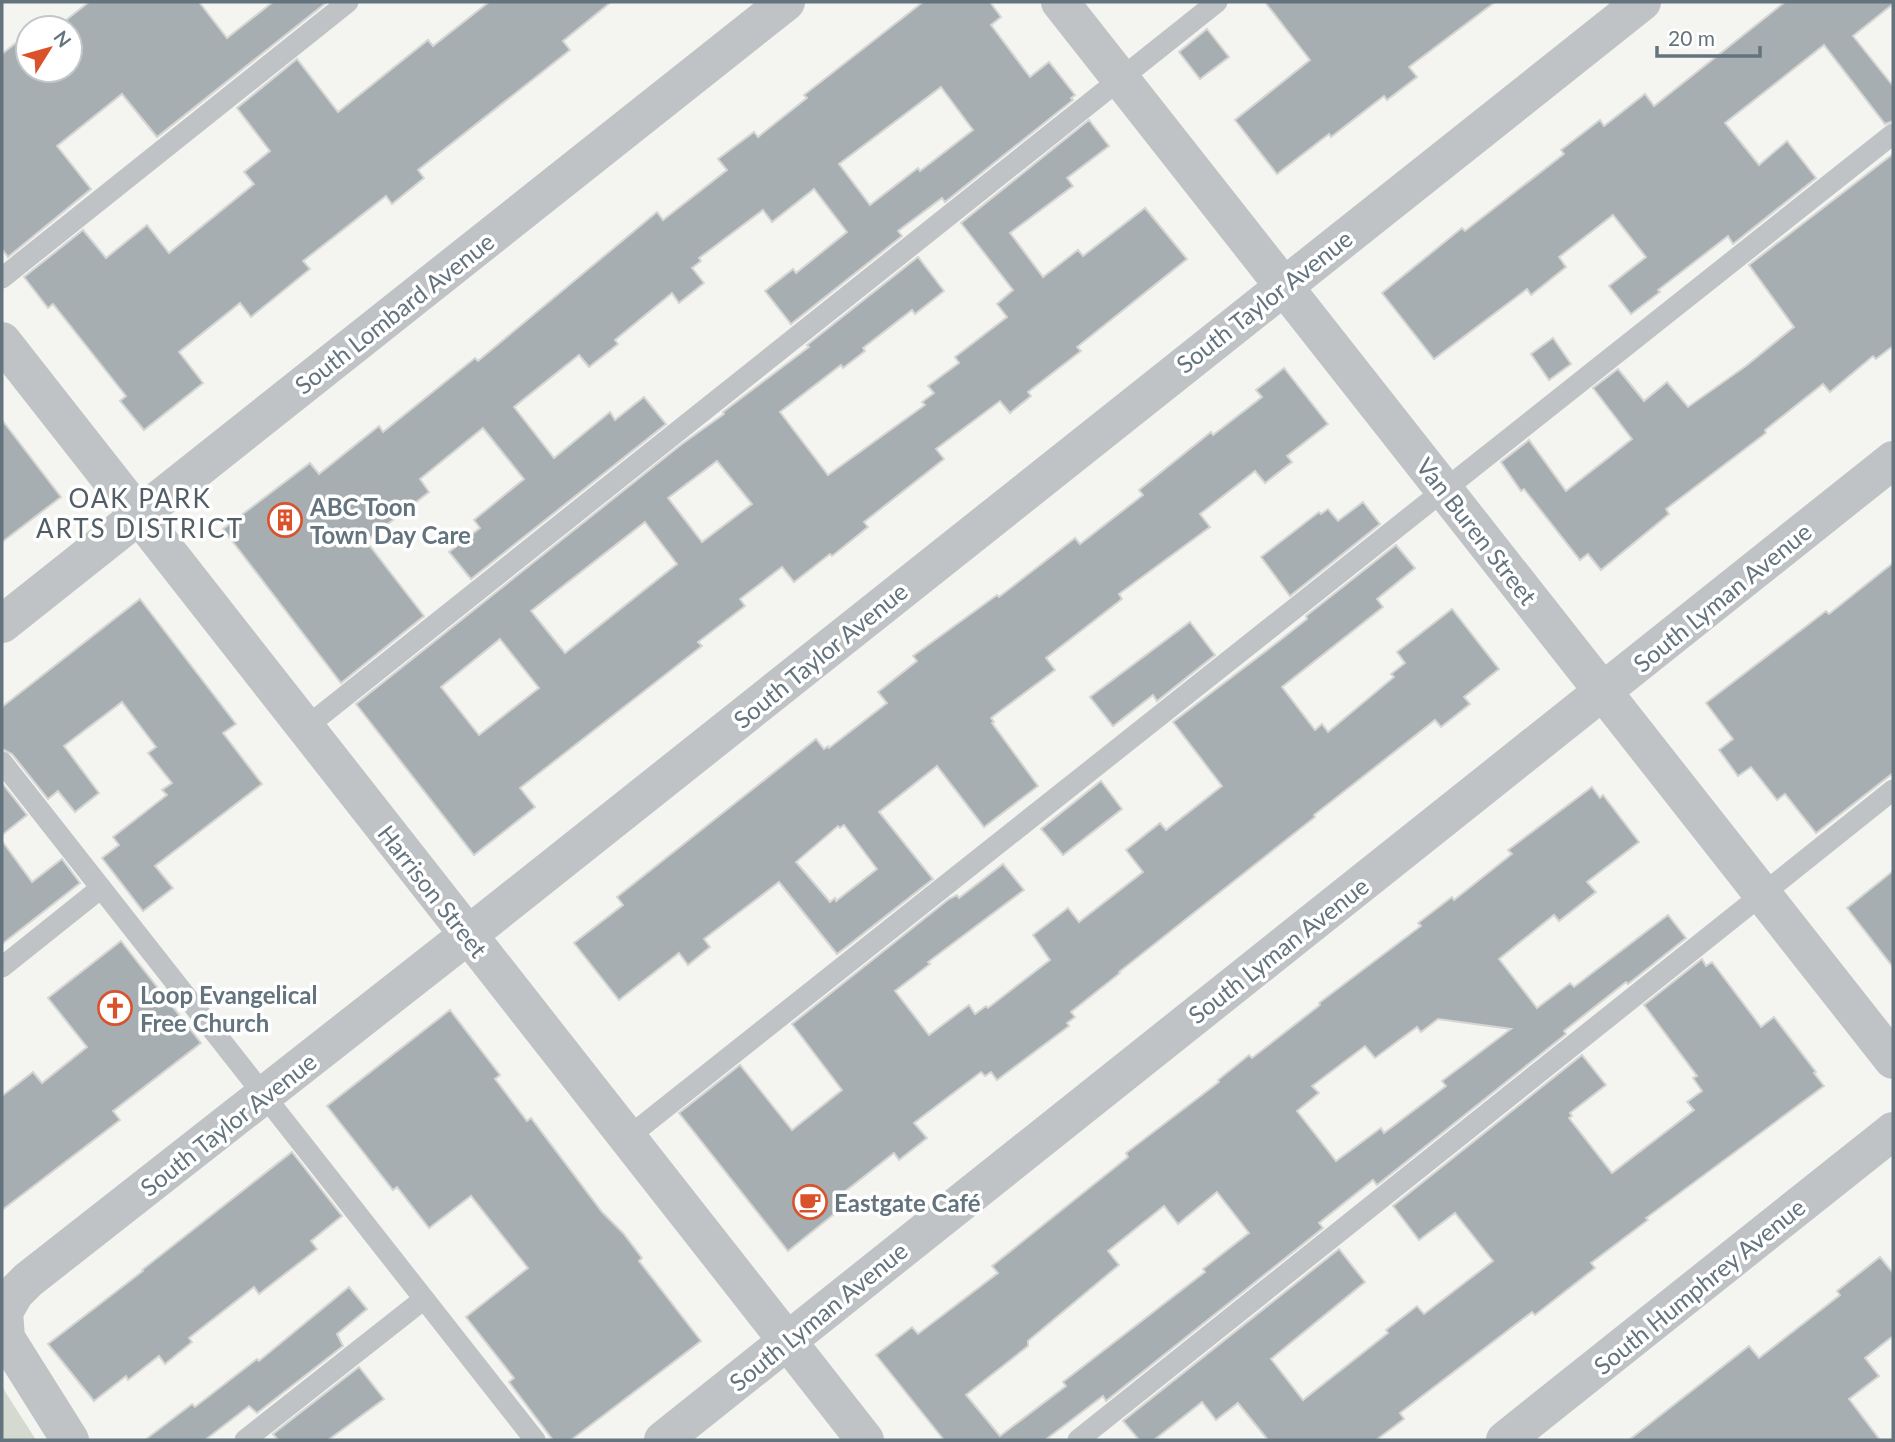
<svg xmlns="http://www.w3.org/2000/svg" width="1895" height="1442" font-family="Lato,sans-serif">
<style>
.green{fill:#d5dad1}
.building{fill:#a6aeb2;stroke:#d5d5d3;stroke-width:2;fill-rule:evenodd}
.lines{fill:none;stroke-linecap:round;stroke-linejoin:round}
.lane{stroke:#bfc3c6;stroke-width:21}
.street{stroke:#bfc3c6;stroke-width:38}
.labels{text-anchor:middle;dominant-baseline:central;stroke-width:7;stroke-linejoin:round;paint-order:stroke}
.street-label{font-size:24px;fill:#64747f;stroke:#fff}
.poi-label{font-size:24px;font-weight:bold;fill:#64747f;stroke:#fff;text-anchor:start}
.neighbourhood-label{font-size:26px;letter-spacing:2px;fill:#525d65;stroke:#fff}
</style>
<rect width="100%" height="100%" fill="#f4f4f0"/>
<!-- green -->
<polygon class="green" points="2,1385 6,1393 36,1440 2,1440"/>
<!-- building -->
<g class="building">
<polygon points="89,2 199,2 227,38 273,2 327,2 157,137 122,94 57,146 91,189 8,257 2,249 2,54 26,35 28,38 28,70 70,70 70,28 56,28"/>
<polygon points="489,2 611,2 563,41 570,50 418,170 424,178 392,204 386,196 303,261 310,269 251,317 240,303 179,352 203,383 144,430 120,401 126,396 53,304 48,308 24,277 83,230 106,258 147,225 169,253 254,184 244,172 270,151 237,108 297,59 338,112 428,40 433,46"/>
<path d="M 923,2 L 990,2 L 1001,17 L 991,25 L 1030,77 L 1049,62 L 1075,95 L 1071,98 L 1073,100 L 945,202 L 942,198 L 898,231 L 902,236 L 791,324 L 765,291 L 793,269 L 796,273 L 847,232 L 814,189 L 772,222 L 763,210 L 699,258 L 701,261 L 692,268 L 704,283 L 679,303 L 672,293 L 615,340 L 618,344 L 589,367 L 579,355 L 514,407 L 554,458 L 610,412 L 615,420 L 644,397 L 666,424 L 471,579 L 449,552 L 480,528 L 474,520 L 524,479 L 483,428 L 420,479 L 429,492 L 366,541 L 424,616 L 341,683 L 223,529 L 310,463 L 319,474 L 379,426 L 383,432 L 475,358 L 478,361 L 657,212 L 663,220 L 727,170 L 718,159 L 754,132 L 758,137 L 807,98 L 804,95 ZM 941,87 L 973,130 L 920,171 L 918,168 L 870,205 L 839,164 Z"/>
<polygon points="1265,2 1495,2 1409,67 1417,77 1387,100 1384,96 1331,137 1329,134 1277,174 1235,120 1310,60"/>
<polygon points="1785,2 1893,2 1893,4 1853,36 1893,86 1893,121 1885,124 1824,45 1725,123 1759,165 1787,141 1816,178 1733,244 1728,236 1658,290 1660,292 1631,314 1609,286 1646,257 1613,215 1559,257 1566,267 1531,295 1527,289 1434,359 1382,293 1462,228 1465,231 1564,154 1561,150 1600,120 1604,126 1645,94 1654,106"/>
<polygon points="1207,29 1229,57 1200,79 1179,52"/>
<path d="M 1089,120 L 1109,146 L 1067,178 L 1073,186 L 1010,233 L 1043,277 L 1078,250 L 1083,256 L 1145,208 L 1187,259 L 1077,347 L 1081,351 L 1028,392 L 1031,396 L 1010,413 L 1000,401 L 936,449 L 944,459 L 864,522 L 868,527 L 832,556 L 830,554 L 794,582 L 782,567 L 740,599 L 745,606 L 698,642 L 702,646 L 520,788 L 535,807 L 474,855 L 356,704 L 682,444 L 724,414 L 723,412 L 809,347 L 807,345 L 918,257 L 944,291 L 915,314 L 912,310 L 863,348 L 865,351 L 843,368 L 841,365 L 780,412 L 828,475 L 925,405 L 922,402 L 934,393 L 928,386 L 959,363 L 955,357 L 1007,317 L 997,304 L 1013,290 L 961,223 ZM 717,461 L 752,504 L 702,542 L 668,498 ZM 645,522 L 677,564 L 565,653 L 531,611 ZM 500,639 L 539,688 L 479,735 L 441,687 Z"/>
<polygon points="1893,154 1893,346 1876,359 1873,356 1830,392 1823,384 1765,430 1766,433 1666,509 1669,514 1601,570 1588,554 1580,560 1524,489 1521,491 1501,462 1529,440 1566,491 1632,439 1593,388 1618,369 1644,401 1667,382 1688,407 1746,366 1794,327 1749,265"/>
<polygon points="1553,338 1571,364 1549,380 1531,354"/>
<path d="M 1284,368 L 1328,424 L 1287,456 L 1292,462 L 1265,483 L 1255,471 L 1200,514 L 1210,527 L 1119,594 L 1122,599 L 1046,658 L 1055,670 L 991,718 L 994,722 L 992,723 L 1038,786 L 984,827 L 937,766 L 879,812 L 933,879 L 837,954 L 779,882 L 704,939 L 710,947 L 688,965 L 679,953 L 619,1000 L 574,943 L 623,905 L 617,897 L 816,739 L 824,749 L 828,746 L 829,748 L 887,703 L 878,692 L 917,661 L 913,656 L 997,595 L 999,597 L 1075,538 L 1080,544 L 1143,495 L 1139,490 L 1211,432 L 1213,435 L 1262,397 L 1256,390 ZM 844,825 L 877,869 L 836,901 L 835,898 L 830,902 L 796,862 L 838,826 L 840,828 Z"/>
<polygon points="2,420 61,497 2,542"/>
<polygon points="1363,502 1380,524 1290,596 1261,557 1319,512 1321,514 1328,509 1338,521"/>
<polygon points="1396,545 1415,568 1377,599 1383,607 1282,687 1315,730 1322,724 1328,732 1394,677 1391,674 1405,663 1397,652 1452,609 1499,669 1464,697 1470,704 1441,727 1435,720 1314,815 1315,817 1119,972 1120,973 1071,1012 1075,1017 1067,1023 1069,1026 997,1080 991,1072 985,1076 981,1072 914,1123 927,1138 899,1160 894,1153 838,1197 844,1206 788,1251 679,1113 740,1065 792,1130 842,1090 792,1024 949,899 957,895 959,898 1003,864 1024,890 928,962 930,964 895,991 929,1035 969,1005 975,1014 986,1006 988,1008 1050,960 1033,935 1068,908 1079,922 1143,872 1126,850 1160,823 1166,830 1222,786 1173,722 1283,638 1307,619 1306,616"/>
<polygon points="1893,563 1893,773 1816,833 1785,794 1777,800 1751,767 1738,776 1719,750 1733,739 1706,703 1826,611 1829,614"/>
<polygon points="140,599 236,724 223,733 262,784 155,866 173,888 143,911 102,858 119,845 113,837 167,795 162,790 172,783 148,753 156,747 122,702 64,746 99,793 75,812 58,791 48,799 12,754 2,749 2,707"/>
<polygon points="1190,622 1215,655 1157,701 1153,695 1113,726 1090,697"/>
<polygon points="1101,781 1122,809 1063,855 1041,829"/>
<polygon points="2,783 27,815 2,835"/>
<path d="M 1592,787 L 1600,798 L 1603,795 L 1639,842 L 1587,882 L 1596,892 L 1559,921 L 1554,915 L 1499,959 L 1537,1008 L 1570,983 L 1574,987 L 1668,915 L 1686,938 L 1628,984 L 1626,982 L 1564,1031 L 1566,1034 L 1377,1185 L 1373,1180 L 1319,1223 L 1323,1228 L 1106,1401 L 1103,1396 L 1045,1440 L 944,1440 L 876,1355 L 912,1327 L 918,1334 L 998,1273 L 992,1266 L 1128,1157 L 1126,1153 L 1219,1082 L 1218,1080 L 1249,1055 L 1252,1058 L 1320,1005 L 1319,1003 L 1421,926 L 1418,923 L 1452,897 L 1454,900 L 1512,854 L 1508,850 ZM 1438,1019 L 1511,1029 L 1442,1081 L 1446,1086 L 1384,1133 L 1381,1128 L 1336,1161 L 1297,1111 L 1319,1093 L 1312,1086 L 1365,1046 L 1375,1058 L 1417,1027 L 1421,1032 ZM 1217,1192 L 1249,1233 L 1203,1269 L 1205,1272 L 1063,1382 L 1066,1386 L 1000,1436 L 966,1395 L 1028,1346 L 1028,1341 L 1119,1265 L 1108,1251 L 1164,1206 L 1178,1224 Z"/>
<polygon points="2,841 32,882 62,859 80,883 2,944"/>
<polygon points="1893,871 1893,967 1847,908"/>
<polygon points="121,941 201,1043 113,1111 120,1120 2,1210 2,1096 33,1072 42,1083 87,1047 48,998"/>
<polygon points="1702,959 1706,966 1712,962 1761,1027 1774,1017 1816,1072 1814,1073 1824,1086 1646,1218 1648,1220 1591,1263 1595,1268 1535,1315 1532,1312 1400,1413 1404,1419 1376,1440 1268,1440 1238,1403 1216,1420 1202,1402 1154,1440 1139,1440 1123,1421 1339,1249 1365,1282 1271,1359 1303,1400 1388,1333 1386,1330 1417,1306 1424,1314 1493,1261 1455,1213 1419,1240 1393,1206 1582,1055 1606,1085 1570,1113 1572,1116 1569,1118 1612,1173 1694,1110 1687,1102 1702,1091 1693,1078 1697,1076 1644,1005"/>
<polygon points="450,1010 500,1075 495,1079 527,1121 531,1118 602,1212 623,1233 642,1258 639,1261 701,1341 571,1440 553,1440 509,1382 514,1378 466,1317 528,1268 471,1196 429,1228 397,1187 393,1190 327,1106"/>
<polygon points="292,1152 342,1216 311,1241 317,1249 259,1294 254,1287 189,1338 192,1342 165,1364 159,1356 128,1380 126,1376 94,1401 48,1344 143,1271 142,1270"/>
<polygon points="1880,1257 1893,1273 1893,1336 1865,1358 1879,1376 1849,1399 1880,1440 1629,1440 1749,1346 1759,1358 1840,1295 1837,1291"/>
<polygon points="349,1287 367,1309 337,1334 343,1346 257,1413 249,1406 205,1440 145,1440 192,1404 195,1407 257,1359 259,1361"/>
<polygon points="359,1367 384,1399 328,1440 278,1440 273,1434"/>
</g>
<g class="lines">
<!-- lane -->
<g class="lane">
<polyline points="2,278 348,2"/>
<polyline points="305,728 1217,2"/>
<polyline points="2,762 535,1440"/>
<polyline points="2,967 101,888"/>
<polyline points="627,1138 1893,134"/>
<polyline points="245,1440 424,1299"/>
<polyline points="1078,1440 1893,790"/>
</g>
<!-- street -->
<g class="street">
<polyline points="1060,2 1893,1060"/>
<polyline points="2,341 865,1440"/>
<polyline points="2,624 786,2"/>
<polyline points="70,1440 6,1338 4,1312 15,1293 28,1280 468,935 1642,2"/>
<polyline points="663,1440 1893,460"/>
<polyline points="1505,1440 1893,1131"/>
</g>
</g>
<!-- icons -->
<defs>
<g id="building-ring" transform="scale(1.75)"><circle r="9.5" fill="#fff" stroke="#d9522b" stroke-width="1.5"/><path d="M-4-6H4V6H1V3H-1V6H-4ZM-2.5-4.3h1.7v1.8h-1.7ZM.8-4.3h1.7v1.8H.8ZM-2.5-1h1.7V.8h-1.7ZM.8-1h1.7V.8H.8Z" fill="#d9522b"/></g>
<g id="church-ring" transform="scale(1.75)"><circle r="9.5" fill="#fff" stroke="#d9522b" stroke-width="1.5"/><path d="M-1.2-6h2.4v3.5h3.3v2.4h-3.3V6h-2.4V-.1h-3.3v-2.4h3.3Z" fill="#d9522b"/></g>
<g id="cafe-ring" transform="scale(1.75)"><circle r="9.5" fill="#fff" stroke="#d9522b" stroke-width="1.5"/><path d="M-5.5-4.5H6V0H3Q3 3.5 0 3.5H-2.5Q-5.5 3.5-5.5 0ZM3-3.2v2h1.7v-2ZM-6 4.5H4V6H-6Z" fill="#d9522b"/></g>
</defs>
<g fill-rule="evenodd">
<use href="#building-ring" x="285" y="520"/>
<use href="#church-ring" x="115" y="1008"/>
<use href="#cafe-ring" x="810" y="1202"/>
</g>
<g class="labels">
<!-- street labels -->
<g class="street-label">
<text transform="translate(1264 301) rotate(-38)">South Taylor Avenue</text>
<text transform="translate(394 313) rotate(-38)">South Lombard Avenue</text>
<text transform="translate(1477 531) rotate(52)">Van Buren Street</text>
<text transform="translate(1722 597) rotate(-39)">South Lyman Avenue</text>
<text transform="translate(820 655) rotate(-39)">South Taylor Avenue</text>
<text transform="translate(433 891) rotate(52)">Harrison Street</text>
<text transform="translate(1278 950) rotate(-38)">South Lyman Avenue</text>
<text transform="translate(228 1124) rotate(-38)">South Taylor Avenue</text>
<text transform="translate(1699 1286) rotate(-39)">South Humphrey Avenue</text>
<text transform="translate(818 1316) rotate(-39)">South Lyman Avenue</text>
</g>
<!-- poi labels -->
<g class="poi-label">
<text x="310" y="506">ABC Toon<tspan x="310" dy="28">Town Day Care</tspan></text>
<text x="140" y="994">Loop Evangelical<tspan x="140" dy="28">Free Church</tspan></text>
<text x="834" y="1202">Eastgate Café</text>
</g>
<!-- neighbourhood labels -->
<g class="neighbourhood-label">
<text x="140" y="498">OAK PARK<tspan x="140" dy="30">ARTS DISTRICT</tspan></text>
</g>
</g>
<!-- border -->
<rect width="1895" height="1442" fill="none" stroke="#64747f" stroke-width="7"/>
<!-- north arrow -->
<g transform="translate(49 49) rotate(53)"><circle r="33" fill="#ffffff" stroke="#c1c7cc" stroke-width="2"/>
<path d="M0-5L12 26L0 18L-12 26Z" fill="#d9522b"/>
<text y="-10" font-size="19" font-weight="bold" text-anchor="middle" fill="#64747f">N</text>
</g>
<!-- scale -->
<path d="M1657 46v10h103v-10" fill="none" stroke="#64747f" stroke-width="3.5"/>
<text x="1668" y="46" font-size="21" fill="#64747f" stroke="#ffffff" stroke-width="5" paint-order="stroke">20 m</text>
</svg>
